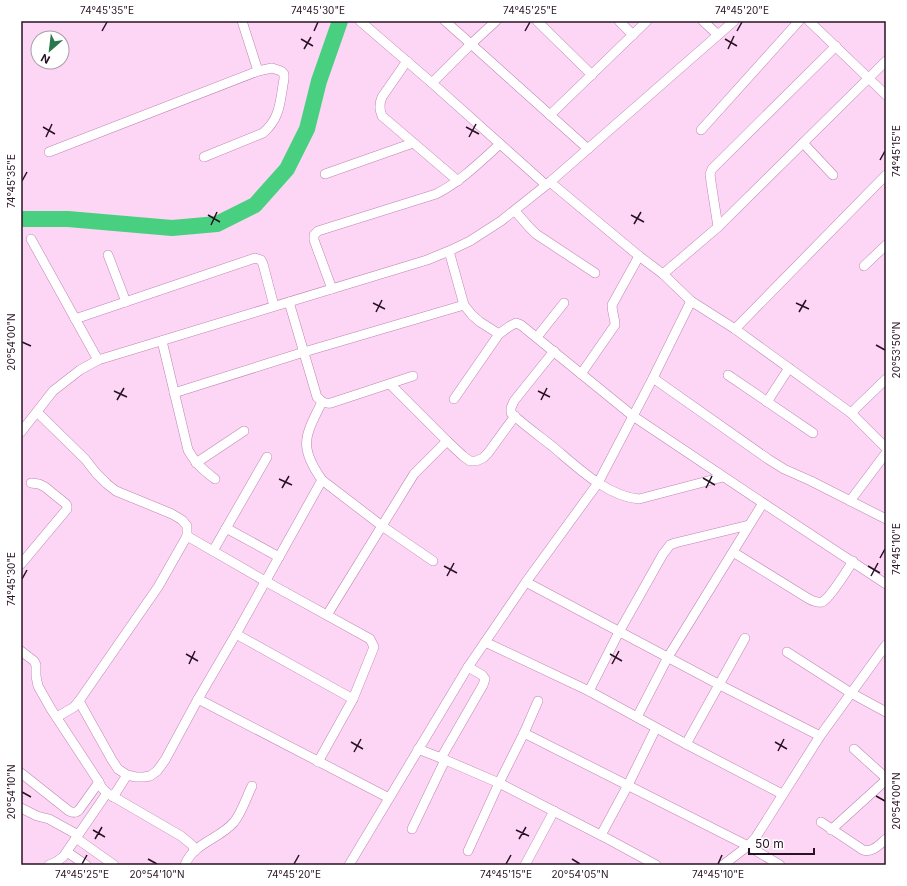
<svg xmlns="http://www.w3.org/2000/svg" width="907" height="886" font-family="Inter,sans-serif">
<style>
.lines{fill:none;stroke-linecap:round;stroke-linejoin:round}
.river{stroke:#48d080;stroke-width:16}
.street-casing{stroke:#bf84b3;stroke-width:10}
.street{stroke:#fff;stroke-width:9}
.ticks{fill:none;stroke:#281224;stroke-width:1.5}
.neatline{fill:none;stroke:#281224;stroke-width:1.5}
.ticks-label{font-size:10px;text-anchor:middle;fill:#281224}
</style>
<rect width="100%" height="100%" fill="#fcd6f4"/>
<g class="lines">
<!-- river -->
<polyline class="river" points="21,219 68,219 172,228 217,224 255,205 287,169 307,129 319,81 340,21"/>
<!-- street casing -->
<g class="street-casing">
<g id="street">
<polyline points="360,21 432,83 546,185"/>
<polyline points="445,21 471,44 588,149"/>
<polyline points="537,21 592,75"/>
<polyline points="619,21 633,35"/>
<polyline points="703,21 718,35"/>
<polyline points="809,21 886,95"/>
<path d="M 407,61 L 382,97 C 379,104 379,109 382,116 L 458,181"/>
<polyline points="432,83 471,44 496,21"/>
<polyline points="550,115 647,21"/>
<polyline points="701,130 799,21"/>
<polyline points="803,143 833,175"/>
<polyline points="49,152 258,71 242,21"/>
<path d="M 204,157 L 263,133 C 281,118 280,100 284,79 L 284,74 L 281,71 L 272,68 L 258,71"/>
<polyline points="325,174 413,143"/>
<polyline points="550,182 639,256 663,274 691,301 735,329 851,413 886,448"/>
<polyline points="515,211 529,227 536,234 595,273"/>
<polyline points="718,227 711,182 710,174 712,169 836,46"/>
<polyline points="31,239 98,360"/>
<polyline points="449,251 464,305 472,315 480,322 499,334"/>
<polyline points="108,255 126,302"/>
<polyline points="864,266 886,245"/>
<polyline points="663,274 718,227 886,61"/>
<path d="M 332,289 L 314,240 L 314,235 L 318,231 L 436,194 C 460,182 480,162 500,144"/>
<path d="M 289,302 L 317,397 C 322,402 325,404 331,403 L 413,376"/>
<polyline points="75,319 255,258 261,260 263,264 274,306"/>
<polyline points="735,329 886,175"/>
<polyline points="537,337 564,303"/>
<path d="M 162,341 L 188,450 C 196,464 202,469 215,479"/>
<path d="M 554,351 L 514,401 L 511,408 L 511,413 C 524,425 538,435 552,446 C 576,466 606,496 639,499 L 723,477"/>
<path d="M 581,374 L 615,325 C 615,318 612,313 612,305 L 639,256"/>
<polyline points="728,375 813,433"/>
<polyline points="653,378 768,459 784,469 811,481 886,519"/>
<polyline points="390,384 447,441 463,456 470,461 476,461 483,458 488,453 515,416"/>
<polyline points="174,393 304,352 464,305"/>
<polyline points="454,399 499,334 510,326 516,323 521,325 633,416 763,503 886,584"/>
<path d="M 322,402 C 305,436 298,446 322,480 L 382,526 L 433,561"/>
<polyline points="767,402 789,368"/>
<polyline points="37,412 85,459 96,473 107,484 116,491 172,514 182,520 187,526 187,536 158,587 79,701 74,707 57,717"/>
<polyline points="851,413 886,379"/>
<polyline points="21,432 53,391 80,370 98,360 427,260 449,251 470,241 501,221 550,182 734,21"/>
<polyline points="196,463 244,431"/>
<polyline points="850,501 886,453"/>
<polyline points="226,528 279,557"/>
<polyline points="187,536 265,581 370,639 374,647 353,699 318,762"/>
<polyline points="213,551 267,457"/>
<path d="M 733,552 L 809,599 C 813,601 817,603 822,602 C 829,599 848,569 853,561"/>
<polyline points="21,564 67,509 67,506 66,504 45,487 39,484 31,483"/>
<polyline points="526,582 718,684 820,736"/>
<polyline points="327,615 414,474 447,441"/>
<polyline points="236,634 353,699"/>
<polyline points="485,642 589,691 686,744 782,794"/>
<polyline points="21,651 34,661 36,665 36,676 38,686 51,709 97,779 102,788 107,793 181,836 192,845 195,851"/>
<polyline points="787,652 851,693 886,712"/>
<polyline points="589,691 619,632 663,554 670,545 675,543 749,525"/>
<polyline points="198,699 389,798"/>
<polyline points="79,701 112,760 118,769 127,775 136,777 144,777 150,776 157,771 165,760 198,699 236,634 322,480"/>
<polyline points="637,717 668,657 763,503"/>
<polyline points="524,733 748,846 780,865"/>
<polyline points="686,744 745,638"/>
<polyline points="418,749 441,758 499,783 608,839 656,865"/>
<polyline points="854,749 886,778"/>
<polyline points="441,758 483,685 485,679 482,675 468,667"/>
<path d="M 21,773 L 69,811 C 73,813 76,813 79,810 L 99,782"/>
<polyline points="113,797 127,775"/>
<polyline points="21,808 37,816 49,819 78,835"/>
<path d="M 821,822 L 863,850 C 872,853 879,845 886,839"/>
<polyline points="412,829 445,760"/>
<polyline points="831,830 886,780"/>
<polyline points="601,835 628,785 656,728"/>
<polyline points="76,838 114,865"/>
<polyline points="468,851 499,783 524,733 538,701"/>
<polyline points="67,852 86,865"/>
<polyline points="49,865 56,862 63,857 107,793"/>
<path d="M 185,865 C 193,843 220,839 234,822 C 241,814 247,796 252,786"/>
<polyline points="349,865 468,667 526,582 598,483 653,378 691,301"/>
<polyline points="525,865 554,811"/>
<polyline points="723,865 748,846 756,837 820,736 886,645"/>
</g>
</g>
<!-- street -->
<use href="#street" class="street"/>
</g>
<!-- ticks -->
<path class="ticks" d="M 102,31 L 107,22M 314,31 L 318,22M 525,31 L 530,22M 737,31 L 742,22M 301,39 L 313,46M 725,39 L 737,46M 304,49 L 311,37M 728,49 L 734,36M 43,127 L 55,134M 466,127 L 479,134M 46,137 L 52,124M 469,137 L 476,124M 880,160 L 885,151M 22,181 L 27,172M 208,215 L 220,222M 631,215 L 644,222M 634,224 L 641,212M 211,225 L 217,212M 373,303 L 385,309M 796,303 L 809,309M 376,312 L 382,300M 799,312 L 806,300M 22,342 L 31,346M 876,345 L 885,350M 114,391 L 127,397M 538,391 L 550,397M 117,400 L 124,388M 541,400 L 547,388M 703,478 L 715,485M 279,479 L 292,485M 282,488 L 289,476M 706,488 L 712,476M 880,558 L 885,549M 444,566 L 457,573M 868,566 L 880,573M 447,576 L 454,563M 871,576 L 878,563M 22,579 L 27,570M 186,654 L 198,661M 610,654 L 622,661M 189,664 L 195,651M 612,664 L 619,651M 351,742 L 363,749M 775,742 L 787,749M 778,751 L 784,739M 354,752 L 361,739M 22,792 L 31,797M 876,796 L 885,801M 93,830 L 105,837M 516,830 L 529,836M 95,839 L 102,827M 519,839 L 526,827M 148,859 L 157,864M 572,859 L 580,864M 82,864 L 87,855M 294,864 L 299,855M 506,864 L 511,855M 718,864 L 722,855"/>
<!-- border -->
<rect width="907" height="886" fill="none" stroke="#ffffff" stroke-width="44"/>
<!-- north arrow -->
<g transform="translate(50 50) rotate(208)"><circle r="19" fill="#ffffff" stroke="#a9a0a7"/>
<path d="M0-3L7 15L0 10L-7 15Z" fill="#2a794a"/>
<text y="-6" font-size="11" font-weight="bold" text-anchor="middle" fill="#281224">N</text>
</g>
<!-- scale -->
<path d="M749 848v6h65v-6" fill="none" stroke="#281224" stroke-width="2"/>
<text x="755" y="848" font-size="12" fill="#281224" stroke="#ffffff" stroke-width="3" paint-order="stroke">50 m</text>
<rect x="22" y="22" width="863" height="842" class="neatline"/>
<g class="ticks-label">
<text x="107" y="14">74°45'35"E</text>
<text x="318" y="14">74°45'30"E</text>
<text x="530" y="14">74°45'25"E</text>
<text x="742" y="14">74°45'20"E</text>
<text transform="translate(896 151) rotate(-90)" y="4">74°45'15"E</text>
<text transform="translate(11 181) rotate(-90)" y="4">74°45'35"E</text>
<text transform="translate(11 342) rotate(-90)" y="4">20°54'00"N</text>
<text transform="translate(896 350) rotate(-90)" y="4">20°53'50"N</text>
<text transform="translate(896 549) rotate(-90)" y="4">74°45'10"E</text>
<text transform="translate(11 579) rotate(-90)" y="4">74°45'30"E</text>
<text transform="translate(11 792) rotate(-90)" y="4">20°54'10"N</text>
<text transform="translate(896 801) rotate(-90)" y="4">20°54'00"N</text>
<text x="82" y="878">74°45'25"E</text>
<text x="157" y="878">20°54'10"N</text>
<text x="294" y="878">74°45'20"E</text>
<text x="506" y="878">74°45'15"E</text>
<text x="580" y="878">20°54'05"N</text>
<text x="718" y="878">74°45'10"E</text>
</g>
</svg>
